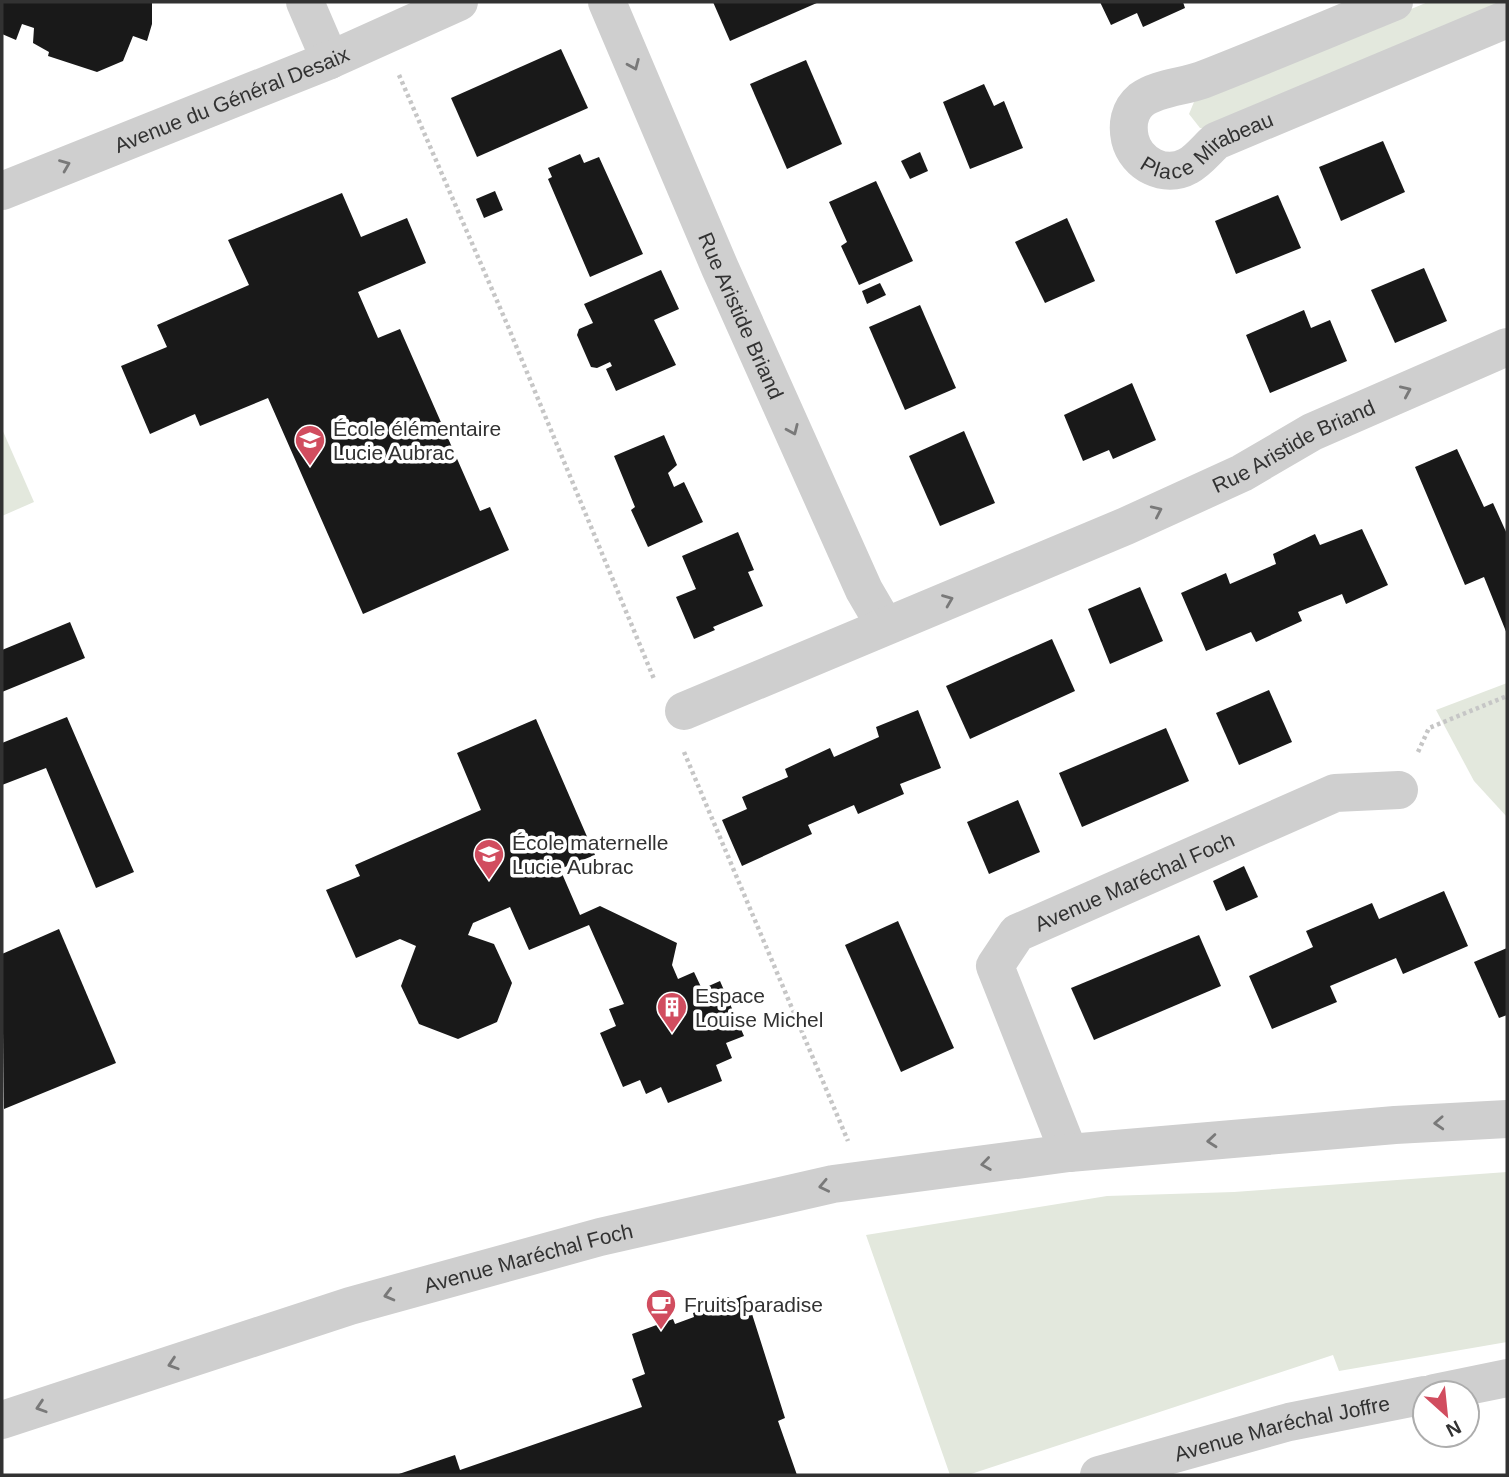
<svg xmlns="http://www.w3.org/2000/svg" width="1509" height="1477" font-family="Helvetica,sans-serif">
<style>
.green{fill:#e3e8dd}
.building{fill:#191919}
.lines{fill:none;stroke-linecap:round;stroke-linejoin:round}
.path{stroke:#c6c6c6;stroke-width:4.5;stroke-dasharray:3.5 3.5;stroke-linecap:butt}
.minor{stroke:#cfcfcf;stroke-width:38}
.oneway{stroke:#797979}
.labels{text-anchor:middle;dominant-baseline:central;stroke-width:7;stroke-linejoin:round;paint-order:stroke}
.street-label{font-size:21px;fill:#323232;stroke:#fff}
.poi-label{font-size:21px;fill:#323232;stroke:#fff;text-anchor:start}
</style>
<rect width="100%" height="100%" fill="#fff"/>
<!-- green -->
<g class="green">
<polygon points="1428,2 1502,2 1210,129 1200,128 1189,114 1194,102 1221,88"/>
<polygon points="2,429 34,502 2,516"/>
<polygon points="1507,683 1507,817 1474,781 1436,710"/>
<polygon points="1507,1172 1507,1342 1339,1371 1333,1355 968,1475 950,1475 866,1235 1107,1196 1234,1192"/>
</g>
<!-- building -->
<g class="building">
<polygon points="2,2 152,2 152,24 147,41 133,36 123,61 97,72 48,56 49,52 33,43 34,28 22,24 16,40 2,34"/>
<polygon points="713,2 819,2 730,41"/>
<polygon points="1100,2 1183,2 1185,8 1143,27 1137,13 1111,25"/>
<polygon points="561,49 588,108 477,157 451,98"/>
<polygon points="806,60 842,144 787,169 750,84"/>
<polygon points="984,84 994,106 1004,101 1023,148 970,169 943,102"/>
<polygon points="1383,141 1405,192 1341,221 1319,167"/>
<polygon points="920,152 928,171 910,179 901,161"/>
<polygon points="580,154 584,163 599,157 643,254 590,277 548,179 552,177 548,168"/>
<polygon points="876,181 913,261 859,285 841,246 847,242 829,202"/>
<polygon points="495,191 503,210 484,218 476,199"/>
<polygon points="342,193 361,237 407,218 426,263 358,292 378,338 400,329 480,511 490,507 509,550 363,614 268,398 200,426 195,414 150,434 121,366 167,347 157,325 249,285 228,240"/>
<polygon points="1278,195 1301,248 1236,274 1215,221"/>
<polygon points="1067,218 1095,281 1045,303 1015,242"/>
<polygon points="1424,268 1447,321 1395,343 1371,290"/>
<polygon points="661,270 679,309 654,320 676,365 616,391 606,369 612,366 610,362 597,368 591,367 577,335 579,329 593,323 584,304"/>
<polygon points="880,283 886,295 867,304 862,291"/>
<polygon points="920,305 956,388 905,410 869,327"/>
<polygon points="1304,310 1311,328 1330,320 1347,361 1270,393 1246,335"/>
<polygon points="1132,383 1156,440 1113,459 1109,450 1083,461 1064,415"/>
<polygon points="964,431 995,503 940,526 909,456"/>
<polygon points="664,435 677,465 668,473 674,487 684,482 703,522 648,547 631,510 635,507 614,456"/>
<polygon points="1457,449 1484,507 1493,503 1507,534 1507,634 1484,577 1465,585 1415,467"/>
<polygon points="1362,529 1388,585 1346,604 1342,594 1298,612 1302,621 1256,642 1251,632 1206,651 1181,593 1226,573 1230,584 1276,564 1273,554 1315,534 1320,545"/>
<polygon points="738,532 754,570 748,572 763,606 713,627 715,630 694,639 676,597 696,589 682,556"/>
<polygon points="1140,587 1163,641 1110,664 1088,609"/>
<polygon points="70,622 85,658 2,692 2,650"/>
<polygon points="1052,639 1075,691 970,739 946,686"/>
<polygon points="1269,690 1292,742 1239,765 1216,713"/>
<polygon points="918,710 941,768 900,784 904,794 858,814 854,805 808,825 812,834 742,866 722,820 747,809 742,797 788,777 785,769 830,748 834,757 879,737 876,727"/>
<polygon points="67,717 134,872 96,888 46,768 2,785 2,743"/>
<polygon points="536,719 595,855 560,869 580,915 600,906 677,943 672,965 678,979 694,972 702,989 720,981 744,1036 726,1043 732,1058 716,1065 722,1081 668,1103 661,1087 646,1094 640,1080 623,1087 600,1033 616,1026 609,1009 624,1004 589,925 529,950 510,907 473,923 468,935 494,944 512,983 497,1022 458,1039 419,1024 401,986 416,946 400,939 356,958 326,890 360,876 355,865 481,810 457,753"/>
<polygon points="1166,728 1189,781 1082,827 1059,773"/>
<polygon points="1018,800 1040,852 989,874 967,822"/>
<polygon points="1244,866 1258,897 1226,911 1213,881"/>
<polygon points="1444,891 1468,946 1403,974 1396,958 1330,986 1337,1002 1272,1029 1249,976 1313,947 1306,931 1372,903 1379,919"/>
<polygon points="898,921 954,1048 901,1072 845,945"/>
<polygon points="59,929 116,1063 4,1109 2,954"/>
<polygon points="1199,935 1221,986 1094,1040 1071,988"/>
<polygon points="1507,948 1507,1015 1499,1018 1474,962"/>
<polygon points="746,1295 785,1418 778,1421 797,1475 396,1475 455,1455 460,1470 642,1407 632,1379 645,1374 632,1334 673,1319 675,1324 694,1317 693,1313 721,1304 719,1300 729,1297 730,1301"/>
</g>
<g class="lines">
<!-- path -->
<g class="path">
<polyline points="399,75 507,324 654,679"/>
<polyline points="684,752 848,1141"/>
<polyline points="1418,752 1429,728 1507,696"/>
</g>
<!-- minor -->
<g class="minor">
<polyline points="305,2 330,60"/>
<path id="s1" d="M 607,2 L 720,268 L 864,590 L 885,626"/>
<path id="s2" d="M 1394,2 C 1330,28 1266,55 1202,80 C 1183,87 1157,88 1141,100 C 1129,110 1127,125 1130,139 C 1136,164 1165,179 1188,166 C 1198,161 1208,148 1216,141 L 1507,19"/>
<path id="s3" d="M 2,191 L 330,60 L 459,2"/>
<path id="s4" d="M 684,711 L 1126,526 L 1242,473 L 1312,432 L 1507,347"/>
<path id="s5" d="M 1069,1153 L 995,966 L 1017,933 L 1335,793 L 1399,790"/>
<polyline points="1434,1393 1507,1378"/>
<path id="s6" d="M 2,1420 L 350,1306 L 600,1237 L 833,1184 L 1069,1153 L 1395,1125 L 1507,1119"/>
<path id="s7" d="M 1099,1475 L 1289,1422 L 1425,1395"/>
</g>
</g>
<!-- one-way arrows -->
<defs><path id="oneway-chevron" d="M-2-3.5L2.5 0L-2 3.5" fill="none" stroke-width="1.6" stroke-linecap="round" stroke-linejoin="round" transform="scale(1.75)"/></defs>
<g class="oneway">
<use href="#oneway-chevron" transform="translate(634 65) rotate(67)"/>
<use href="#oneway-chevron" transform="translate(65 165) rotate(-22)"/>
<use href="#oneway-chevron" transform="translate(1406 391) rotate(-24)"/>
<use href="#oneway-chevron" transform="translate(793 430) rotate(66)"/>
<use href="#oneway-chevron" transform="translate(1157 511) rotate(-25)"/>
<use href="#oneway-chevron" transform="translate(948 600) rotate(-22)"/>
<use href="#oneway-chevron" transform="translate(1439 1123) rotate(177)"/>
<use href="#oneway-chevron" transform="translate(1212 1141) rotate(175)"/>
<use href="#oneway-chevron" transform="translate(986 1164) rotate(172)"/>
<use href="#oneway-chevron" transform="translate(824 1186) rotate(168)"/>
<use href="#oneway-chevron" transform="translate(389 1295) rotate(165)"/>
<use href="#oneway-chevron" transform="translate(173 1364) rotate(162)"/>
<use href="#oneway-chevron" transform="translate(41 1407) rotate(162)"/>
</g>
<!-- icons -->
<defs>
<g id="school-pin" transform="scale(1.575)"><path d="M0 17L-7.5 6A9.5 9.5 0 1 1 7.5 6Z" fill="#d14d5f" stroke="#fff"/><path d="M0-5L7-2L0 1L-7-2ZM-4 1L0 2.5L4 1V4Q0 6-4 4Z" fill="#fff"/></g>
<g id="building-pin" transform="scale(1.575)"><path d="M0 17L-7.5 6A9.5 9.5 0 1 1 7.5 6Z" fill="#d14d5f" stroke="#fff"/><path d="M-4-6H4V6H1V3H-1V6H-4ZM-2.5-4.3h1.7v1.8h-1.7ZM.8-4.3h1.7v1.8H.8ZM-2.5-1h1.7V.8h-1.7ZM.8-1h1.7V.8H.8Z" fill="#fff"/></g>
<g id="cafe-pin" transform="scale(1.575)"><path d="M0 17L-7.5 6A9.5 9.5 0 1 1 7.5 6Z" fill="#d14d5f" stroke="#fff"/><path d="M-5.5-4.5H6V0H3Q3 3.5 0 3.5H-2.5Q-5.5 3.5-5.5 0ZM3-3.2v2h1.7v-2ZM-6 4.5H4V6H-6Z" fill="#fff"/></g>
</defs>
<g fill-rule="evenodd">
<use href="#school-pin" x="310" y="440"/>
<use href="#school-pin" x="489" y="854"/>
<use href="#building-pin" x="672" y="1007"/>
<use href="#cafe-pin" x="661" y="1304"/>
</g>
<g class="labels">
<!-- street labels -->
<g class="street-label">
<text stroke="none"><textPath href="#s3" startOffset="247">Avenue du Général Desaix</textPath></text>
<text stroke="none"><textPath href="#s2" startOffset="413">Place Mirabeau</textPath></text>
<text stroke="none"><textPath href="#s1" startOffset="341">Rue Aristide Briand</textPath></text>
<text stroke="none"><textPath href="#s4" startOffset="665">Rue Aristide Briand</textPath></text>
<text stroke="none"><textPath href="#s5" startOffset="369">Avenue Maréchal Foch</textPath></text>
<text stroke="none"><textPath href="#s6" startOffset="551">Avenue Maréchal Foch</textPath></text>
<text stroke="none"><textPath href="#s7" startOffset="189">Avenue Maréchal Joffre</textPath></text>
</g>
<!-- poi labels -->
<g class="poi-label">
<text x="333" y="428">École élémentaire<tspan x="333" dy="24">Lucie Aubrac</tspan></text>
<text x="512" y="842">École maternelle<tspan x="512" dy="24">Lucie Aubrac</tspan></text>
<text x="695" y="995">Espace<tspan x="695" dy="24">Louise Michel</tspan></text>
<text x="684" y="1304">Fruits paradise</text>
</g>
</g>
<!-- border -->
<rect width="1509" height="1477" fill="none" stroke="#323232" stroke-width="7"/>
<!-- north arrow -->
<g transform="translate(1446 1414) rotate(153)"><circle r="33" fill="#ffffff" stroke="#adadad" stroke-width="2"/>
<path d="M0-5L12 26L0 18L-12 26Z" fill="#d14d5f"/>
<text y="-10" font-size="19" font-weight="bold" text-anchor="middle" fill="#323232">N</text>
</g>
</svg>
